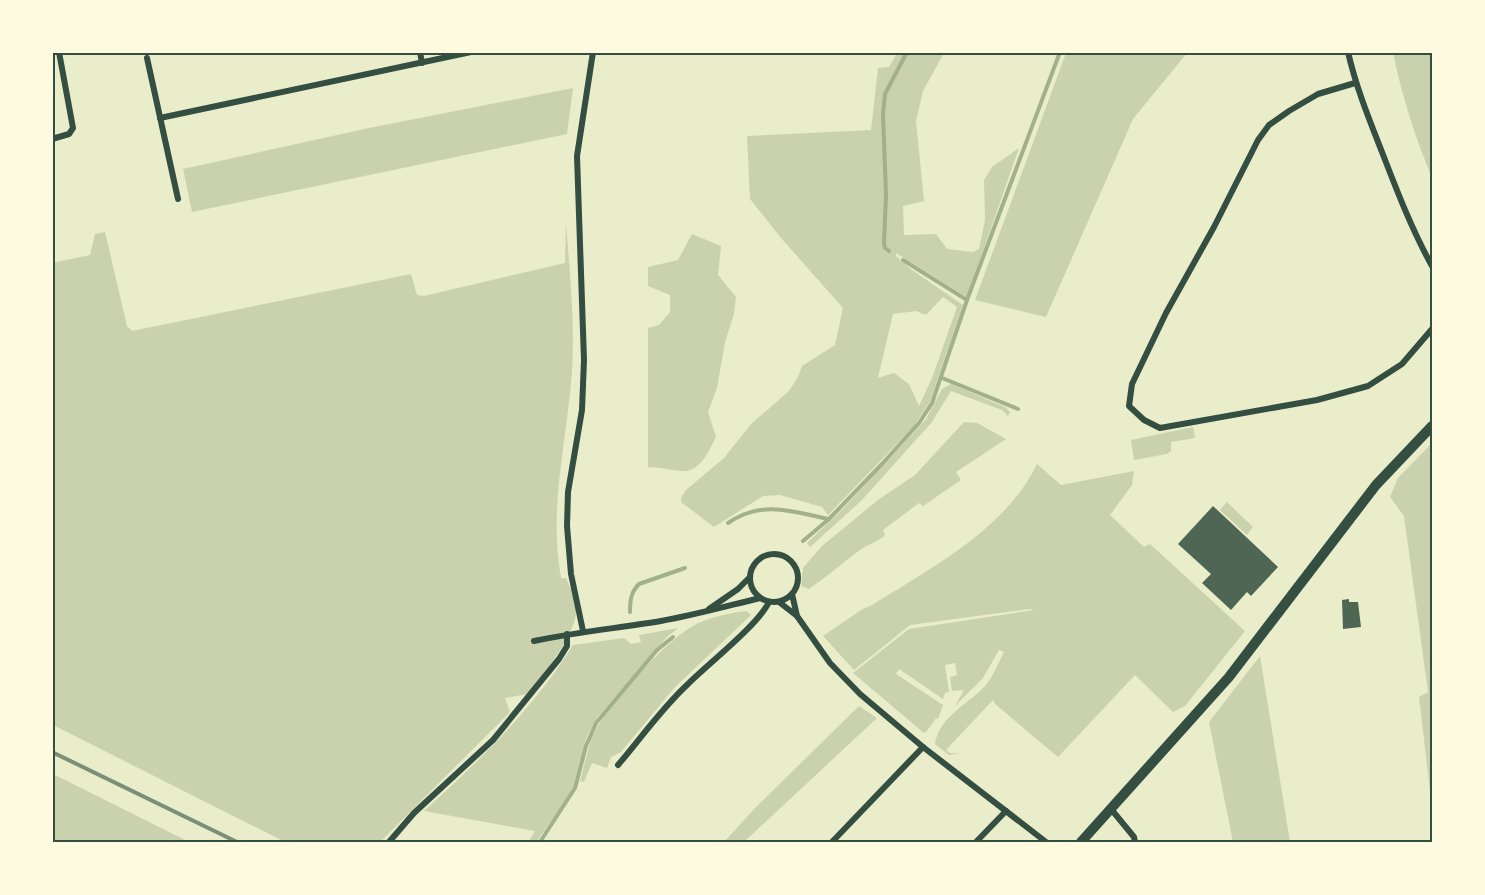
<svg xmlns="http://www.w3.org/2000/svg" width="1485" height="895" font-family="'Titillium Web',sans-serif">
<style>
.green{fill:#cad2ad;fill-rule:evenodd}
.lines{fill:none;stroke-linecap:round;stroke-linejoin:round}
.stream{stroke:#a3b18a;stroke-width:4}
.building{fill:#4f6655}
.minor{stroke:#344e41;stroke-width:6}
.tertiary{stroke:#344e41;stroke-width:10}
.rail{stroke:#7c8e77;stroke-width:4}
.neatline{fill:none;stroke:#344e41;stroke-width:2}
</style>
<rect width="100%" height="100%" fill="#e9edc9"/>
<!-- green -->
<g class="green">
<path d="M 897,53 L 944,53 L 923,91 L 916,121 L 924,201 L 903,206 L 904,235 L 936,234 L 947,249 L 973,252 L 979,249 L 985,220 L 984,180 L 992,167 L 1019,148 L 967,297 L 896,253 L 896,256 L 912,270 L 963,305 L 930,401 L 914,426 L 828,515 L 822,507 L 780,495 L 763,496 L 714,527 L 681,502 L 681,498 L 686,490 L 724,458 L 751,424 L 789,391 L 798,377 L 802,366 L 835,345 L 843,308 L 781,238 L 750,199 L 747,136 L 871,130 L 878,68 L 889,67 ZM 943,297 L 957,307 L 932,378 L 919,406 L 909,384 L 894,373 L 878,378 L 893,314 L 916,311 L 926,315 Z"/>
<polygon points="1066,53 1187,53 1133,119 1046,317 975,300"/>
<path d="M 1393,53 L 1432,53 L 1432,178 C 1415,137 1402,96 1393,53 Z"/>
<polygon points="573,88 567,134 192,212 183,169 369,128"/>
<path d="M 566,223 C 570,275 576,330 571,383 C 565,450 549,510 561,578 L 566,578 C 569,586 575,595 576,604 C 581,629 543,675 528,694 L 505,698 L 510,712 L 380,842 L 285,842 L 53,725 L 52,263 L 90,255 L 95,234 L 105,232 L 127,326 L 132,331 L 411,274 L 417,295 L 424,296 L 565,263 Z"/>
<path d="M 692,234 L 721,246 L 718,275 L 736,297 L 734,314 L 725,342 L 717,388 L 708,412 L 716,437 C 709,451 700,473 681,471 C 670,470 660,467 648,467 L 648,328 L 659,325 L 670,312 L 670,295 L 648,286 L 648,267 L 678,260 Z"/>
<polygon points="951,384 1005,407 1010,412 1008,416 1002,410 951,391 932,422 861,501 810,547 807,543 839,513 894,454 926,419 942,389"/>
<path d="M 964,422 L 977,423 L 1006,439 L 956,472 L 961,480 L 923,506 L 919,503 L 883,530 L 885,535 C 878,542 868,544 860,550 C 843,562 827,577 809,589 L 801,586 L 803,568 L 822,546 L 878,500 L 915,475 Z"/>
<polygon points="1193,427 1195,438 1171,442 1171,451 1167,454 1134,460 1131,440"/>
<polygon points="1432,443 1432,808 1419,697 1428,692 1404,516 1390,497 1398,478"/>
<path d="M 1037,464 L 1061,485 L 1134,471 L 1132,485 L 1110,515 L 1144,547 L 1150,544 L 1245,631 L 1185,706 L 1173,712 L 1135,675 L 1058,757 L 995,704 L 993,700 L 946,750 L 950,753 L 960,753 L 949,755 L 935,744 C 939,716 970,703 986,685 C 993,676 999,662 1004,652 L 999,650 L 983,678 L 955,706 L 964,690 L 952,691 L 950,677 L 957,675 L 955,663 L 945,665 L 949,692 L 945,693 L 943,699 L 899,669 L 896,674 L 943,705 L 938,719 L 936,718 L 927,731 L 924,733 L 853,673 L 909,629 L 1034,610 L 1030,609 L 910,625 L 854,670 L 823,636 L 861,610 L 872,605 C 931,568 1006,529 1037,464 Z"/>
<polygon points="1227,502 1253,527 1247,535 1220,510"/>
<path d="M 746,611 L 751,615 L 674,688 L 621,752 L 611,757 L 607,768 L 592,763 L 584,782 L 580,781 L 591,739 L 597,727 C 616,698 669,635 701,622 C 715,616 731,613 746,611 Z"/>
<path d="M 678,628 L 667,637 L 596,719 L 587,736 L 573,787 L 566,800 L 536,842 L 528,842 L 535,831 L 424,811 C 480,760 533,709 573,645 L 624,638 L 631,644 L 641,642 L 639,635 Z"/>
<polygon points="1260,656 1290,842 1233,842 1209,722"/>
<polygon points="859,706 877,718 744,842 724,842 755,808"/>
<polygon points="53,774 189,842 53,842"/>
</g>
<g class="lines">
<!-- stream -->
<g class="stream">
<polyline points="889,251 885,248 884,243 886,195 883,114 885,94 907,52"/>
<polyline points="903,260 967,300"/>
<polyline points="942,378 1018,409"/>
<path d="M 728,523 C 762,500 791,511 828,519"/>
<polyline points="803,541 829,519 882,464 919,423 932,403 967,300 1060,52"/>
<path d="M 630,612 C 630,600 631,592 639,584 L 685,568"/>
<polyline points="540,842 575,788 586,746 596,723 657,650 673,637"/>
</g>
</g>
<!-- building -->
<g class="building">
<polygon points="1213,506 1278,567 1251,596 1247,592 1231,610 1202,583 1211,574 1178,544"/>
<polygon points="1349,599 1349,602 1358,602 1361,627 1343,629 1342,600"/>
</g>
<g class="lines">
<!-- minor -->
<g class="minor">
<polyline points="420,52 422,63"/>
<path d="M 1348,52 C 1356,87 1369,119 1382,152 C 1397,191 1412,230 1432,266"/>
<polyline points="147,58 178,199"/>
<polyline points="1355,83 1318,94 1289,111 1269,125 1258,140 1214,227 1166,313 1132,384 1129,406 1144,420 1160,428 1317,400 1368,386 1402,364 1432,329"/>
<polyline points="160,118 471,52"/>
<polyline points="52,139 69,134 73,128 59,52"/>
<circle cx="774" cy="578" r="24"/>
<polyline points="792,594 797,616"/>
<polyline points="779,602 797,616 830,663 860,694 923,747 1046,842"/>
<polyline points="709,609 738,589 750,577"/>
<polyline points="583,631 571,574 567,526 568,492 582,410 584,360 577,156 593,52"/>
<path d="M 534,641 C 576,632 619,628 661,621 C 695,615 727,606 760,598"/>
<path d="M 618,765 C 641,738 662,708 688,684 C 708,664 758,625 769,602"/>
<polyline points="1111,809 1134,837 1135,842"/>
<polyline points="389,842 414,813 493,740 559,659 567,646 567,634"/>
<polyline points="832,842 923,747"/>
<polyline points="976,842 1006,811"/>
</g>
<!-- tertiary -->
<polyline class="tertiary" points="1081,842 1229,677 1376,485 1432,426"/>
<!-- rail -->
<polyline class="rail" points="52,752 237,842"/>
</g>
<!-- border -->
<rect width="1485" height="895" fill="none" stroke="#fefae0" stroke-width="108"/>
<rect x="54" y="54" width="1377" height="787" class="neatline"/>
</svg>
